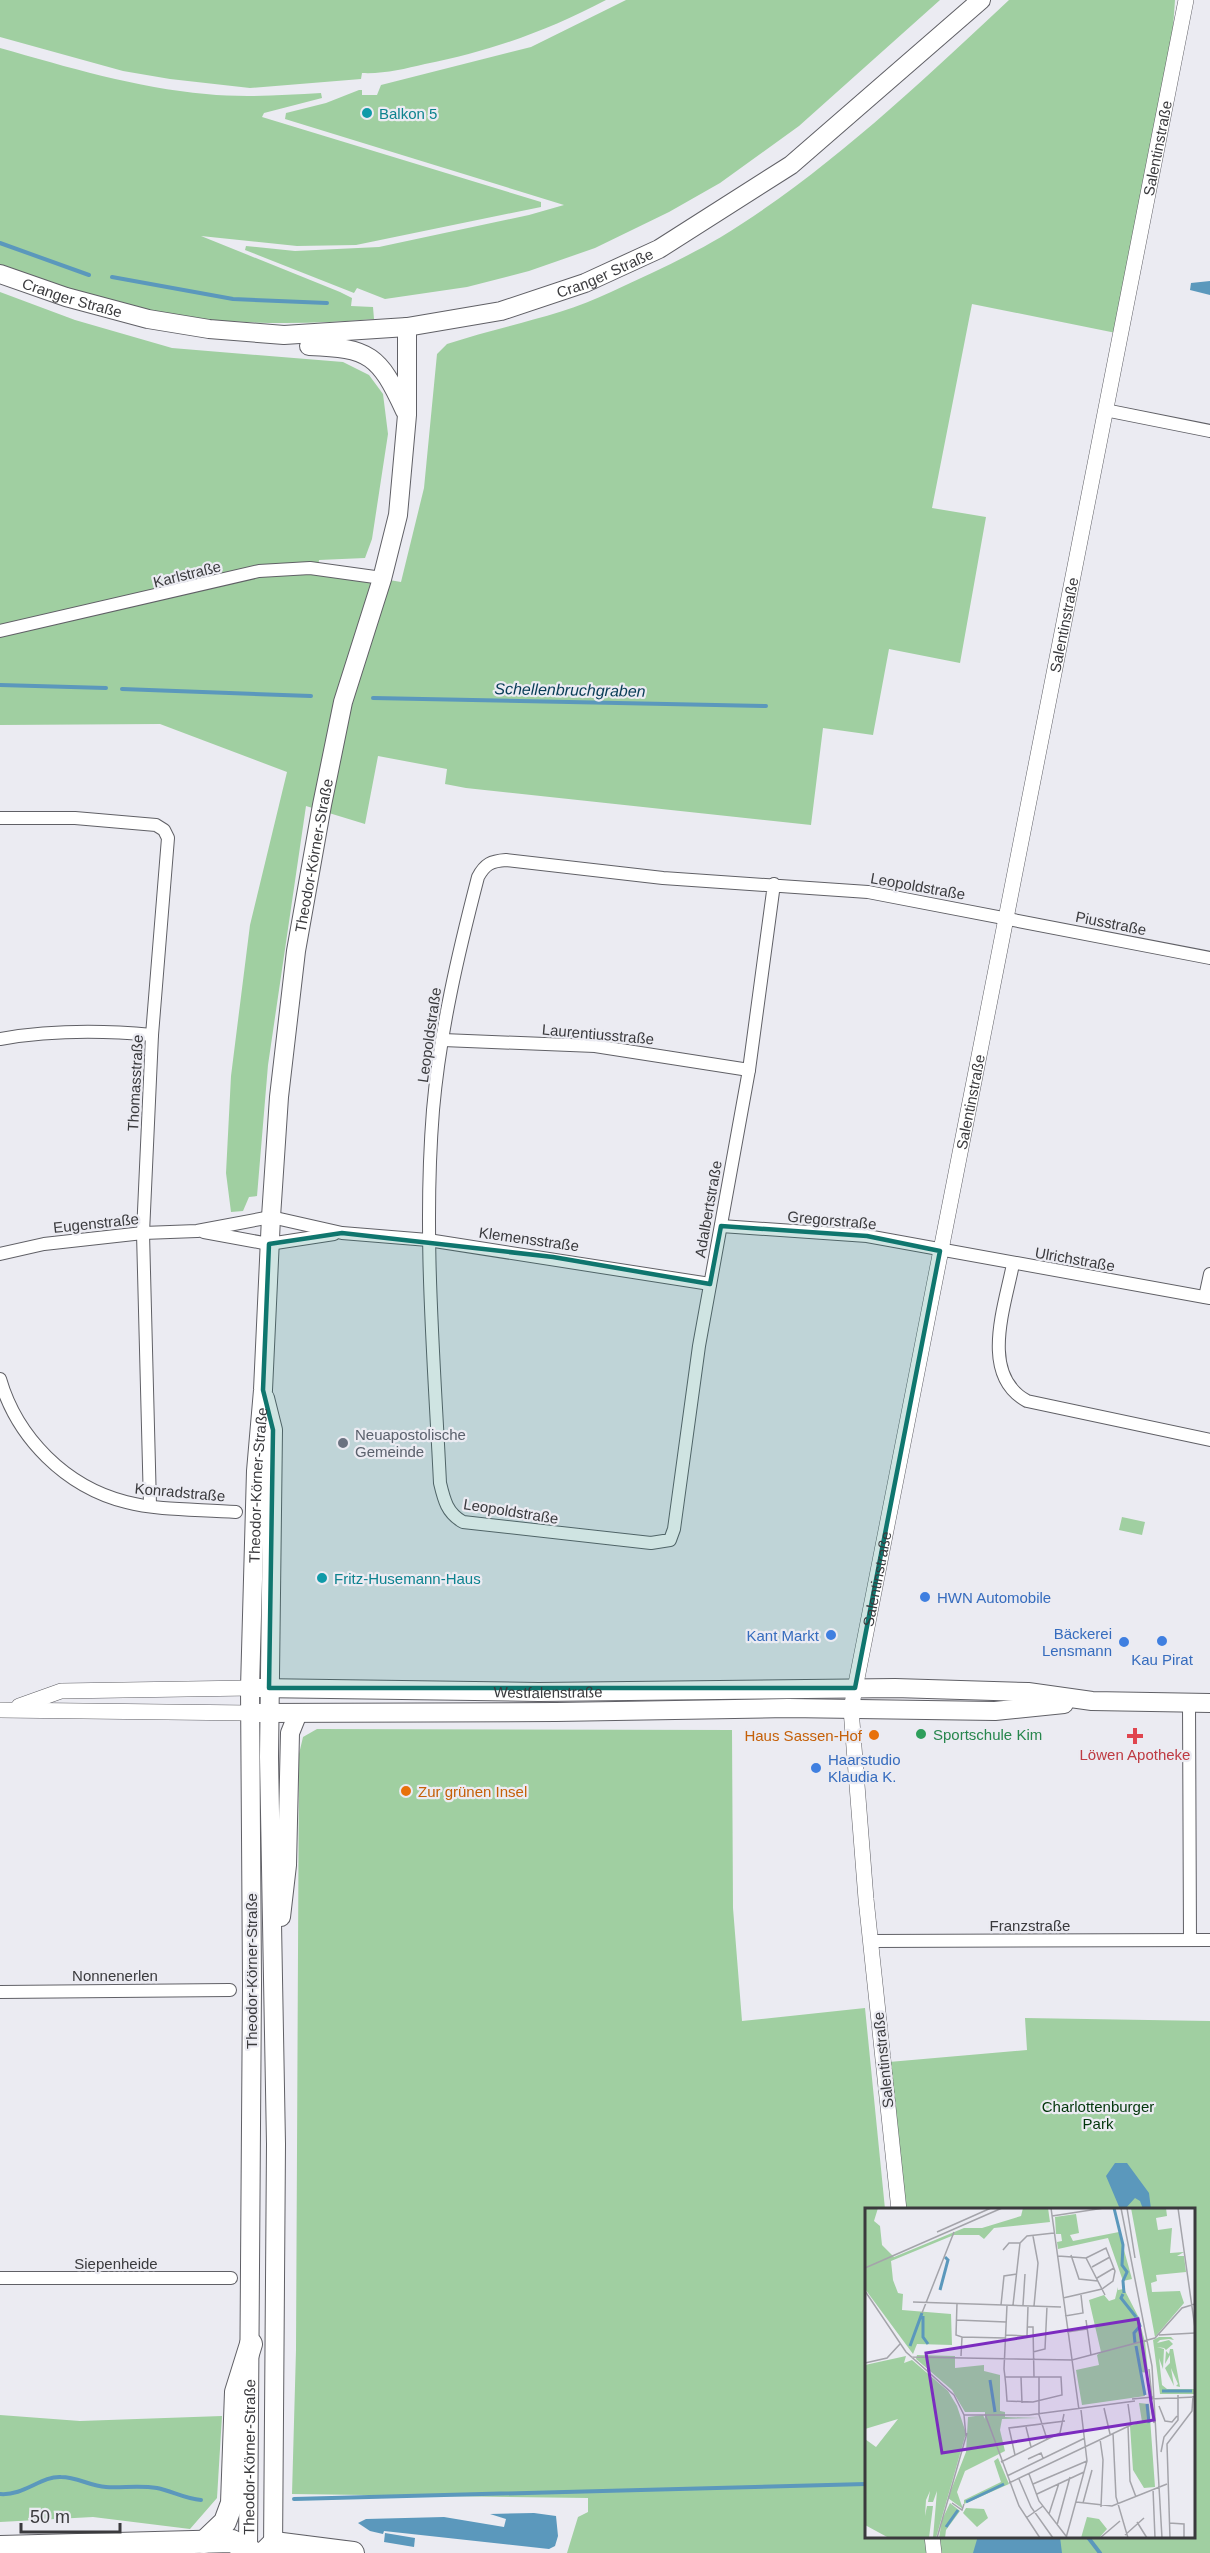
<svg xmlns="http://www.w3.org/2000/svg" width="1210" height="2553" font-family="Helvetica,sans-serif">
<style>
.green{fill:#a0cfa1}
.water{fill:#5b98bc}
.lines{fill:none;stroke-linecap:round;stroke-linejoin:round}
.stream{stroke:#5b98bc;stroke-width:4}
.minor-casing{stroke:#606066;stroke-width:14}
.tertiary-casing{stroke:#606066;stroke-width:16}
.secondary-casing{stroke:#606066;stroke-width:20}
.motorway-casing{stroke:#606066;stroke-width:24}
.minor{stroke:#fff;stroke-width:12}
.tertiary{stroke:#fff;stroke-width:15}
.secondary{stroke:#fff;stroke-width:18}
.motorway{stroke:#fff;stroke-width:22}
.marked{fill:#0f766e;fill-opacity:0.2;stroke:#0f766e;stroke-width:4.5;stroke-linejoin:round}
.culture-dot{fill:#0f9aa8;stroke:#ebebf2;stroke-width:2}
.worship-dot{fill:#6b7280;stroke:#ebebf2;stroke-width:2}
.shop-dot{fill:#3f7fe0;stroke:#ebebf2;stroke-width:2}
.leisure-dot{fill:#2e9e5b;stroke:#ebebf2;stroke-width:2}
.food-dot{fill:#e8710a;stroke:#ebebf2;stroke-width:2}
.health-dot{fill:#e0444e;stroke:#ebebf2;stroke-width:2}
.labels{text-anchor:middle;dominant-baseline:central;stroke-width:4.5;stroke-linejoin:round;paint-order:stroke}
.culture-label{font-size:15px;fill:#0d838f;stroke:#ebebf2;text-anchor:start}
.street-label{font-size:15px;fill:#3a3a3d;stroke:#ebebf2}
.worship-label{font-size:15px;fill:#5b616d;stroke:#ebebf2;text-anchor:start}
.shop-label{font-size:15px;fill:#366cbe;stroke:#ebebf2;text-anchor:start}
.leisure-label{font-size:15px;fill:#27864d;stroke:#ebebf2;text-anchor:start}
.food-label{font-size:15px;fill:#c56008;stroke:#ebebf2;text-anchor:end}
.health-label{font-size:15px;fill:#be3a42;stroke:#ebebf2}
.park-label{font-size:15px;fill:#003509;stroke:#ebebf2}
.water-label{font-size:16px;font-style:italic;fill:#083c56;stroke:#ebebf2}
.inset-river{fill:none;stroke:#5b98bc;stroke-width:3}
.inset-road{fill:none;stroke:#a4a4aa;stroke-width:1.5}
.view{fill:#7b2cbf;fill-opacity:0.15;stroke:#7b2cbf;stroke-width:3}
.inset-edge{fill:none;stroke:#3a3a3d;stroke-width:3}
</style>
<rect width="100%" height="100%" fill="#ebebf2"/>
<!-- green -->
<g class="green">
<path d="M 0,0 L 606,0 C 547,31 491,51 425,64 C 404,69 384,74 362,73 L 361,79 L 250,88 L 170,79 L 123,71 L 0,37 Z"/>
<polygon points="626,0 940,0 799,126 720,183 669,212 595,248 529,271 467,287 385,299 357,288 354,293 245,250 246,246 295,251 379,247 529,215 564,205 285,119 286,113 326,103 359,90 362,90 362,95 377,95 381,85 531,47"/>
<path d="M 1009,0 L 1175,0 L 1173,28 L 1116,333 L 972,304 L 932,508 L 986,517 L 960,663 L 889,649 L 873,735 L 823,728 L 811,825 L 466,788 L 445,784 L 447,769 L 378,756 L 365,824 L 306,806 L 268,1065 L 257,1196 L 249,1197 L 243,1211 L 231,1212 L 226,1173 L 231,1076 L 250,925 L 287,772 L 160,724 L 0,725 L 0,292 L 75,320 L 172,348 L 343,362 L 369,375 L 383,394 L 388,434 L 372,539 L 365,558 L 319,560 L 318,568 L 401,582 L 424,488 L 437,354 L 447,344 C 501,326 559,317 611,292 C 648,275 687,257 721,237 C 827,172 919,84 1009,0 Z"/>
<path d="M 0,48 C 67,67 137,88 206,94 C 244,98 283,95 321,93 L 322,98 L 264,113 L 262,117 L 541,202 L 541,207 L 356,245 L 297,246 L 201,236 L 340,292 L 352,298 L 351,306 L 373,307 L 374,319 C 314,324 255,325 195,318 C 128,310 63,288 0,266 Z"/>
<polygon points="1122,1517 1145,1522 1142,1535 1119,1530"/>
<polygon points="317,1729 732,1730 733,1908 742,2021 865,2008 885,2209 866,2210 866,2536 1194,2536 1194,2210 905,2209 889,2062 1027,2050 1025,2018 1210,2021 1210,2553 567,2553 578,2517 588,2512 588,2498 292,2494 296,2350 299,1754 303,1737"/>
<polygon points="0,2415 80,2421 222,2416 217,2498 190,2529 93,2517 0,2522"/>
</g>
<!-- water -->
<g class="water">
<polygon points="1210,281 1210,295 1190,290 1191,283"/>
<polygon points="1115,2163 1127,2163 1149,2193 1151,2209 1143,2209 1140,2201 1135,2198 1125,2209 1120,2209 1106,2176"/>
<polygon points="534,2513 556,2516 558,2536 555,2546 549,2549 384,2531 383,2534 370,2531 358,2523 366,2519 444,2517 504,2527 506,2519 490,2514"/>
<polygon points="385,2533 415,2538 414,2547 384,2542"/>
<polygon points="978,2536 1060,2537 1062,2553 973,2553"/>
</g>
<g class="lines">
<!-- stream -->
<g class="stream">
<polyline points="0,243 89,275"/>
<polyline points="112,277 233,299 327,303"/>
<polyline points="0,685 106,688"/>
<polyline points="122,689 311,696"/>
<polyline points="373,698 766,706"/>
<path d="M 0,2494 C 24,2496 41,2476 61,2477 C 77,2477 90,2486 106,2487 C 123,2488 139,2485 157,2488 C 172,2491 185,2499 201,2500"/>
<polyline points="294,2499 866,2484"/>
<polyline points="1087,2536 1100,2553"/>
</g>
<!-- minor casing -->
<g class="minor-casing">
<g id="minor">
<polyline points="1105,410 1210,431"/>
<polyline points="0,631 259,571 310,568 382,578"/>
<polyline points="0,818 75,818 156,825 164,830 168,838 152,1035 143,1233 150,1505"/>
<path d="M 774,884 L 749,1070 L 699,1346 L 674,1529 L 670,1540 L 651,1543 L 463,1522 C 447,1513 444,1500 440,1483 C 434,1358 423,1234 433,1110 C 440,1031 458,954 478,877 C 485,864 491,861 506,860 L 663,878 L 868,892 L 1210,958"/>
<path d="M 0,1039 C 52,1030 99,1030 152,1035"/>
<polyline points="443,1040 595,1046 749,1070"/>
<polyline points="721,1226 867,1236 1210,1298"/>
<polyline points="204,1232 269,1244 334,1234"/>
<polyline points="0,1254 44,1244 143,1233 197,1231 271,1217 342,1233 428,1240 710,1284"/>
<path d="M 1013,1264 C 1005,1306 979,1375 1027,1401 L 1210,1440"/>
<polyline points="1205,1297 1210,1274"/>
<path d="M 0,1379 C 17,1438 66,1487 126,1502 C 160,1511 201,1509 236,1512"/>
<polyline points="1189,1703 1190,1940"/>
<polyline points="870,1941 1210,1940"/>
<polyline points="0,1992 230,1990"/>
<polyline points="0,2278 231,2278"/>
</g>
</g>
<!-- tertiary casing -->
<g class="tertiary-casing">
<g id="tertiary">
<polyline points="19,1706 61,1691 250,1688"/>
<polyline points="0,1710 250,1713"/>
<path id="s1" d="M 899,2210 L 866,1899 L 851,1709 L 1186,0"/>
<polyline points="932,2536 934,2553"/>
</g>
</g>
<!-- secondary casing -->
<g class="secondary-casing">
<g id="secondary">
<path id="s2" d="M 0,274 L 66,297 L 148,319 L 209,329 L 284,335 L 407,327 L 501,311 L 585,283 L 659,249 L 791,165 L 981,0"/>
<path d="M 309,346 C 370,348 379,355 405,411"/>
<polyline points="265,1398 273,1430 269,1757 276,2144 273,2553"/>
<path id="s3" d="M 258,1688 L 539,1692 L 895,1688 L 1028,1692 L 1092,1701 L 1210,1703"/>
<polyline points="258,1713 556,1712 788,1708 995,1711 1064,1704"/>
<polyline points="281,1917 287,1865 290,1733 298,1713"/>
<path id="s4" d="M 248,2553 L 252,1984 L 250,1688 L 256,1471 L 263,1390 L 271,1217 L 279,1097 L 296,951 L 322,805 L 343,702 L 382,579 L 398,515 L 407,415 L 407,327"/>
</g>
</g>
<!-- motorway casing -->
<g class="motorway-casing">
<g id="motorway">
<polyline points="204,2542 225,2522 232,2503 236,2392 251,2344"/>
<polyline points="0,2547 232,2541 254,2553"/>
<polyline points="264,2553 274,2543 353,2553"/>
</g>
</g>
<!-- minor -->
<use href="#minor" class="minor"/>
<!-- tertiary -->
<use href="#tertiary" class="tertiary"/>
<!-- secondary -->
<use href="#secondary" class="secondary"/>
<!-- motorway -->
<use href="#motorway" class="motorway"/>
</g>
<!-- marked area -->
<path class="marked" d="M 721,1226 L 867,1236 L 940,1251 L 855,1688 L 269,1688 L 273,1430 L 263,1390 L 269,1244 L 342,1233 L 553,1257 L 710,1284 Z"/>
<!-- markers -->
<g class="culture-dot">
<circle cx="367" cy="113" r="6"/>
<circle cx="322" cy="1578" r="6"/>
</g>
<circle class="worship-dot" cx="343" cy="1443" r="6"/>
<g class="shop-dot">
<circle cx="925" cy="1597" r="6"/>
<circle cx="831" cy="1635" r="6"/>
<circle cx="1162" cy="1641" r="6"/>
<circle cx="1124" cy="1642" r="6"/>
<circle cx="816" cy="1768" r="6"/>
</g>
<circle class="leisure-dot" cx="921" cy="1734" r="6"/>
<g class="food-dot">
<circle cx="874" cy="1735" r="6"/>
<circle cx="406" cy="1791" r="6"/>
</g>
<path class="health-dot" d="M1132 1727h6v6h6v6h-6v6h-6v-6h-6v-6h6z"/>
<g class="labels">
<!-- culture labels -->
<g class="culture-label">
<text x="379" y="113">Balkon 5</text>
<text x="334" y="1578">Fritz-Husemann-Haus</text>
</g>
<!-- street labels -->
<g class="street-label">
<text stroke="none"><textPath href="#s1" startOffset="2094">Salentinstraße</textPath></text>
<text stroke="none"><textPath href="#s2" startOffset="621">Cranger Straße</textPath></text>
<text stroke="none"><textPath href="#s2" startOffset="76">Cranger Straße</textPath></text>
<text transform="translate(187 574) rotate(-14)">Karlstraße</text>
<text stroke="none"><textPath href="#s1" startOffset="1608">Salentinstraße</textPath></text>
<text stroke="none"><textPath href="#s4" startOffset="1701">Theodor-Körner-Straße</textPath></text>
<text transform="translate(918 886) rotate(10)">Leopoldstraße</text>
<text transform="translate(1111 923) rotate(11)">Piusstraße</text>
<text transform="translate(598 1034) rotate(5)">Laurentiusstraße</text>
<text transform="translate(429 1035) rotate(-82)">Leopoldstraße</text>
<text transform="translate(135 1083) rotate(-87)">Thomasstraße</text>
<text stroke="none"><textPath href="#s1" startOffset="1122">Salentinstraße</textPath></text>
<text transform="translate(708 1209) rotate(-80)">Adalbertstraße</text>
<text transform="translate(832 1220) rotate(5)">Gregorstraße</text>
<text transform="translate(96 1223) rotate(-6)">Eugenstraße</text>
<text transform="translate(529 1239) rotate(8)">Klemensstraße</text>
<text transform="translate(1075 1259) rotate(10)">Ulrichstraße</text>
<text stroke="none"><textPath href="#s4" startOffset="1068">Theodor-Körner-Straße</textPath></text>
<text transform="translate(180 1492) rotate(5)">Konradstraße</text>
<text transform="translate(511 1511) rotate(9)">Leopoldstraße</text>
<text stroke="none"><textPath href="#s1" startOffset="636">Salentinstraße</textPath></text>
<text stroke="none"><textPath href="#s3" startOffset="290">Westfalenstraße</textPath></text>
<text x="1030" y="1925">Franzstraße</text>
<text transform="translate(251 1971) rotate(-90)">Theodor-Körner-Straße</text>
<text x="115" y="1975">Nonnenerlen</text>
<text transform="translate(883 2060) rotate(-96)">Salentinstraße</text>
<text x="116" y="2263">Siepenheide</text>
<text stroke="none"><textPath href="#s4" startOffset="96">Theodor-Körner-Straße</textPath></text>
</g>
<!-- worship labels -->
<g class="worship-label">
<text x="355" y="1434">Neuapostolische<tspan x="355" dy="17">Gemeinde</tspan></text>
</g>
<!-- shop labels -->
<g class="shop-label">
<text x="937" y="1597">HWN Automobile</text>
<text x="1112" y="1633" text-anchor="end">Bäckerei<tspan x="1112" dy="17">Lensmann</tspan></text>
<text x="819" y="1635" text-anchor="end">Kant Markt</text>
<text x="1162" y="1659" text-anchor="middle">Kau Pirat</text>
<text x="828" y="1759">Haarstudio<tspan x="828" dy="17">Klaudia K.</tspan></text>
</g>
<!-- leisure labels -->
<g class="leisure-label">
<text x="933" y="1734">Sportschule Kim</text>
</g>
<!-- food labels -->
<g class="food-label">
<text x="862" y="1735">Haus Sassen-Hof</text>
<text x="418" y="1791" text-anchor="start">Zur grünen Insel</text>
</g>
<!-- health labels -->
<g class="health-label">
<text x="1135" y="1754">Löwen Apotheke</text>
</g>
<!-- park labels -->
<g class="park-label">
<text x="1098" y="2106">Charlottenburger<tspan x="1098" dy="17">Park</tspan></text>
</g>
<!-- water labels -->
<g class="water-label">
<text transform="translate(570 690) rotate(1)">Schellenbruchgraben</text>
</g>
</g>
<!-- overview -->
<g transform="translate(865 2208)">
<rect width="330" height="330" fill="#ebebf2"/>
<path d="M 0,0 L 13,0 L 9,13 L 15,18 L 17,37 L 29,49 L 99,20 L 117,20 L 156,8 L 158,0 L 183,0 L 185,14 L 129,20 L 119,31 L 114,27 L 89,27 L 26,53 L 28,72 L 33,85 L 38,86 L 37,102 L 86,106 L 87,137 L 52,136 L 48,146 L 0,81 ZM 266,0 L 301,0 L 302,8 L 291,10 L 293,22 L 307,20 L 305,45 L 319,44 L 312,48 L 319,48 L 321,64 L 291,67 L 292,73 L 286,75 L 287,84 L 315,83 L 319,95 L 290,129 ZM 211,6 L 214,25 L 205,27 L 208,33 L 254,24 L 267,71 L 258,73 L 243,30 L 193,41 L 192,34 L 197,33 L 196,26 L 191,26 L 190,9 ZM 253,79 L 253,82 L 259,81 L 273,108 L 280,134 L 283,165 L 276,164 L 280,188 L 217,197 L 211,162 L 234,157 L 232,147 L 236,144 L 224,92 L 239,87 L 244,93 L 250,91 ZM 294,129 L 306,129 L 309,132 L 304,131 L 295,132 L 292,135 L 304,132 L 308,136 L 301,142 L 299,140 L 292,139 L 299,141 L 298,161 L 294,150 L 297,177 L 302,181 L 330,181 L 330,186 L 295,186 L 288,132 ZM 305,141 L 308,141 L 315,179 L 311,178 L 313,176 L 306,160 L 309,178 L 300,160 L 305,155 L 305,147 L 300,156 L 301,143 L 304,146 ZM 52,147 L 90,148 L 90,160 L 119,157 L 119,163 L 135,167 L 135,203 L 140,204 L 140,209 L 174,210 L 137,211 L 135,222 L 140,243 L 100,263 L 92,284 L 98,301 L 83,290 L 101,244 L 103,209 L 118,207 L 120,211 L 120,204 L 100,204 L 87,182 L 51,151 ZM 41,148 L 39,155 L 47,152 L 83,183 L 92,198 L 101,225 L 71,330 L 68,330 L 72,283 L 68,294 L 63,294 L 65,283 L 61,292 L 60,308 L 62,298 L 68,298 L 64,330 L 24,330 L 0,317 L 0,231 L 11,239 L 33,211 L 0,221 L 0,157 ZM 274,195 L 284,196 L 290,279 L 279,280 L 268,262 L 265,218 L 277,214 ZM 133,250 L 144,276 L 99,296 L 99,292 L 136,274 L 129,253 ZM 85,295 L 95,303 L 81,322 L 80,330 L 74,330 L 77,312 ZM 101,300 L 119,301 L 123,310 L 112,319 L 98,305 ZM 222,309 L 234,311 L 242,321 L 234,330 L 216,330 Z" fill="#a0cfa1"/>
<path class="inset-river" d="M 249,0 L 258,37 L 257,57 L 262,64 L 258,73 L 259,85M 75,82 L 83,52 L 80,49M 258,86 L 256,90 L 271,109M 58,108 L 58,129 L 63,136M 270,135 L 269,125 L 275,118 L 272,109M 45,138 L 57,105M 271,138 L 280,187M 125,172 L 130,204M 297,183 L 327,183M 282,196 L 284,215M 101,294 L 139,276M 81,319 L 93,302"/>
<path class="inset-road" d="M 186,0 L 214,202M 256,0 L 287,158 L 297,330M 262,0 L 270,50M 313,0 L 330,120M 187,8 L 239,0M 72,24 L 126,0M 168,28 L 173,55 L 169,98M 155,35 L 162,28 L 189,25M 138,42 L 144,35 L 155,35M 206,47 L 214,71 L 233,73M 193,48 L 221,50 L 240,87M 227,59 L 245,49M 0,60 L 137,0M 232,70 L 249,60M 0,83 L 41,144 L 89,187 L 99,207 L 101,229M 198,90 L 237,81 L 248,73 L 250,63 L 241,40 L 221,50M 48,94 L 196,99M 92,95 L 91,127 L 97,129 L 96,148M 136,97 L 139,68 L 152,66M 148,97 L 155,35M 158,97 L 160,66M 163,98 L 162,128 L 169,128M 57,105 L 89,24M 200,108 L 218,105 L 216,87M 92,112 L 141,114M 221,112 L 226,147M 163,119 L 168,119 L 169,169M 202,124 L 222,121M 141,127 L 162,128M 294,127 L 330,125M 97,129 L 140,130M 168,144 L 180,141 L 182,98M 46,149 L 207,152 L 290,130 L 317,100 L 330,96M 0,155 L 22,150 L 35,136M 284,161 L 287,191M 140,169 L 196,169 L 197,187 L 168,194 L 142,193 L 141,179 L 140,169 L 139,161 L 142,97M 156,169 L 157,195M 174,169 L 174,207 L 182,231M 288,189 L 285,192 L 289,215M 267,191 L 288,189M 285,191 L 330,189M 294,198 L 300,213 L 307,214 L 312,208M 239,200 L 245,226M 120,206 L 154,298 L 175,330M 99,207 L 164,207 L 270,193M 263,218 L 265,273 L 271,289M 161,219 L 166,239M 248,225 L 251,289 L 263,330M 235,231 L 238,252 L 236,299M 296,244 L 299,229 L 313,212 L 313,187M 150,247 L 144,220 L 200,213M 163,251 L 176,245 L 178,250M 136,254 L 195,225 L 199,206M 164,266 L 174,293 L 201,328M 142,268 L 220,230M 154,271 L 166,299 L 188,330M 144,275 L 266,217 L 263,196M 168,276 L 222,253M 288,281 L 290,330M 172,286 L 219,264M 211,294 L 247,298 L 302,276M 87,295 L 97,302 L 99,296M 218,295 L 227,262M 184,306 L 194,275M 161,310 L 178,298M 272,314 L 282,330M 304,315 L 319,316 L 319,330M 192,317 L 205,269M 260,327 L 279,310M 72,330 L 102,225M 201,330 L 222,253 L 216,202M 235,330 L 255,313M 305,330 L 302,236 L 327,203 L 328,188"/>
<path class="view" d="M 273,111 L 289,212 L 77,245 L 61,145 Z"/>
<rect width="330" height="330" class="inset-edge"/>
</g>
<!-- scale -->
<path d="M21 2523v9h99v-9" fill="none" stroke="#3a3a3d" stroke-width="3"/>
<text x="30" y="2523" font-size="18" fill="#3a3a3d" stroke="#ebebf2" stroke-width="4.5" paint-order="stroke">50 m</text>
</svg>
